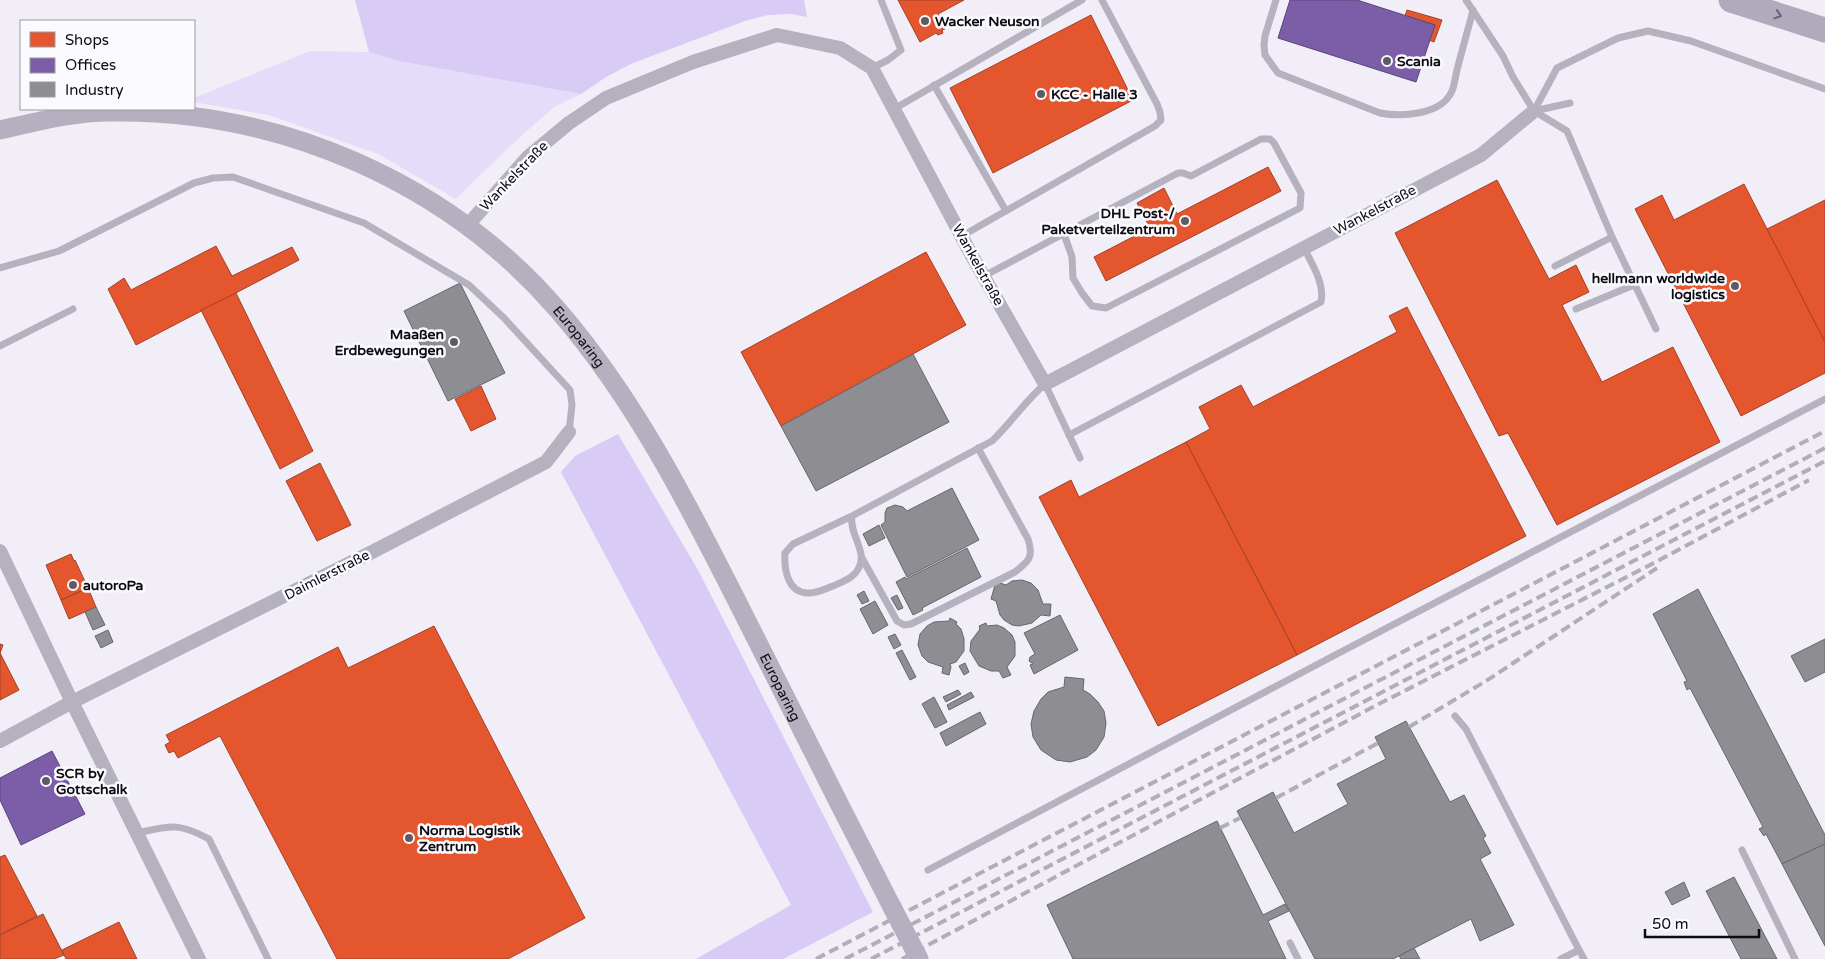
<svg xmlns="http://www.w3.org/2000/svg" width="1825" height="959" font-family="'Varela Round',sans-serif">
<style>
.green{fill:#e4dcf8}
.forest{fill:#d8cbf6}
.shops{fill:#e4572e;stroke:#a44026}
.offices{fill:#7b5ea7;stroke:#5a457a}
.industry{fill:#8d8d92;stroke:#67666c}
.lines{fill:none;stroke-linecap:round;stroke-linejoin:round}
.lane{stroke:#b5b1bf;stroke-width:7}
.street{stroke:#b5b1bf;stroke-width:14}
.secondary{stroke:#b5afbf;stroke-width:19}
.highway{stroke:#b1aabc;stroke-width:25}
.rail{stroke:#b1aeb9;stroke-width:4;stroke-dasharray:10 5;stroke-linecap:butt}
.secondary-bridge{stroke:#b5afbf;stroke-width:19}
.oneway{stroke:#676270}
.poi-dot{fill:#5d5a62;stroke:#fbfafe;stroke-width:2}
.labels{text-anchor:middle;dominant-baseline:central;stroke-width:5;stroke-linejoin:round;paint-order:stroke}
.poi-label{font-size:14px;font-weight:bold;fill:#0d0b12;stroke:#fbfafe;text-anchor:start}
.street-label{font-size:14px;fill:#0d0b12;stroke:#fbfafe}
</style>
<rect width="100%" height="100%" fill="#f1eef8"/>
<!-- green -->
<polygon class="green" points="310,51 369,52 399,61 581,94 554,107 510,146 456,199 378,154 269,115 194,102 194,98"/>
<!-- forest -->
<g class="forest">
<polygon points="355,0 804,0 807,17 791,14 768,15 745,21 633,63 606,77 581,94 399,61 369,52"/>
<polygon points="618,434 698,570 873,912 783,959 696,959 791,905 561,472 575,456"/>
</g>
<!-- shops -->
<g class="shops">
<polygon points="898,0 964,0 938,14 945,29 942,30 943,33 938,35 936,33 920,42"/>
<polygon points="1407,10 1442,20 1434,42 1429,40 1435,25 1405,16"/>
<polygon points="1091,15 1133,100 993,173 950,88"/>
<polygon points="1268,167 1281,191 1106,281 1094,257 1150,228 1137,203 1164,188 1177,214"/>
<polygon points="1497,180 1549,279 1576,265 1589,292 1562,305 1602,382 1673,347 1720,442 1557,525 1508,433 1499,436 1395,233"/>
<polygon points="1744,184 1825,342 1825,373 1741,416 1635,209 1662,195 1674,220"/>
<polygon points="1825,200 1825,342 1767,229"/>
<polygon points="216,246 232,276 292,247 299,260 136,345 108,289 124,278 131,290"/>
<polygon points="926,252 966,325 781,426 741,352"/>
<polygon points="236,293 313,451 280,469 201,310"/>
<polygon points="1407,307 1526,536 1297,655 1186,442 1210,429 1199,407 1241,385 1253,407 1397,332 1389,316"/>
<polygon points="481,386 496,419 471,431 455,399"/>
<polygon points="1186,442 1297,655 1158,726 1039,497 1071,480 1079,497"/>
<polygon points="320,463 351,525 317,541 286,481"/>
<polygon points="71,554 74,561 75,560 88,588 61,600 46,565"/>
<polygon points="88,588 96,607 69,619 61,600"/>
<polygon points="434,626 585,918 508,959 337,959 220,736 178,758 174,751 169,753 165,745 170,742 166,735 338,647 348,668"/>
<polygon points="0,644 3,645 0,653 19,690 0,700"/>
<polygon points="5,855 37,916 0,935 0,857"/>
<polygon points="43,914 64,955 54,959 0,959 0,935"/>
<polygon points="119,922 137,959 66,959 62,950"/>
</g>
<!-- offices -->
<g class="offices">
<polygon points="1290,0 1357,0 1435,25 1416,82 1278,38"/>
<polygon points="52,751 85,814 21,845 0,800 0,778"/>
</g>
<!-- industry -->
<g class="industry">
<polygon points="460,283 505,373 448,401 404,311"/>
<polygon points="913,354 949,422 816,491 781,426"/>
<polygon points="952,488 979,540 907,577 881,525 885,522 885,513 887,508 895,505 903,507 907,511"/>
<polygon points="879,525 885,538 869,546 863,534"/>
<polygon points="967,548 981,577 922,608 923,610 913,615 896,582 905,577 906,579"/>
<polygon points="1022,580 1031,583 1038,590 1043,604 1051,604 1050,616 1041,615 1032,623 1019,626 1012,625 1004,620 1000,615 996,601 991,599 995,585 1000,583 1006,585 1012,581"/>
<polygon points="1698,589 1825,835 1825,844 1782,864 1766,834 1764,836 1759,829 1763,827 1690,688 1687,690 1684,682 1687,681 1653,614"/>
<polygon points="864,591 869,601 862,604 857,595"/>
<polygon points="897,595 903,608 898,610 891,598"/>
<polygon points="875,601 888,625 873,634 860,609"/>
<polygon points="96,607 105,625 93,630 85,612"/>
<polygon points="1060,615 1078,650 1034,674 1030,665 1033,664 1029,661 1030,657 1035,654 1024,633"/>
<polygon points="950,618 957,622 956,624 961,629 964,639 964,651 956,662 950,664 951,667 949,675 942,673 943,667 928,662 922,656 918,645 920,634 927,626 934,622 949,621"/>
<polygon points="986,623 987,626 997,625 1004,628 1012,635 1015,642 1015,656 1007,667 1011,675 1003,678 999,671 991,671 979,666 970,651 971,641 980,629 979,626"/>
<polygon points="108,630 113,642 101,648 95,636"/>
<polygon points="895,634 901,645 894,649 888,637"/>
<polygon points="1825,639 1825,672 1805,682 1791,656"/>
<polygon points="902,650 916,677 910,680 896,653"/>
<polygon points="965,663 969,672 964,675 959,666"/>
<polygon points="1065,677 1084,679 1083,690 1090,694 1098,702 1104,711 1106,723 1104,737 1096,750 1087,757 1070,762 1056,760 1041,750 1033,737 1031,724 1034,711 1041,699 1048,692 1064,687"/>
<polygon points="958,690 961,694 946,702 943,697"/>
<polygon points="971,692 974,697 949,710 947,705"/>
<polygon points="934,697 947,722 935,728 922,704"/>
<polygon points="980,712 986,724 946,746 940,733"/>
<polygon points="1406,721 1450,802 1464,795 1486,836 1483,838 1491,853 1480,859 1514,925 1480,941 1471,919 1393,959 1315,959 1237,811 1273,792 1294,833 1348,804 1337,784 1386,759 1375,737"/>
<polygon points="1217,821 1263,915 1285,904 1289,911 1268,921 1286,959 1073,959 1047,905"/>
<polygon points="1825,844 1825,946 1782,864"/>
<polygon points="1734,877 1777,959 1741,959 1706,891"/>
<polygon points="1684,882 1690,896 1672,905 1665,892"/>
<polygon points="1414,948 1420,959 1401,959 1399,956"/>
</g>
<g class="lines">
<!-- lane -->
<g class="lane">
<path d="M 1276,0 L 1265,36 L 1264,45 L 1265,55 L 1278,73 L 1380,113 C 1401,117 1440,115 1451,93 C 1455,86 1455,77 1457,70 C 1462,50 1468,30 1473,10"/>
<polyline points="1466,0 1503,56 1513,77 1534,111 1567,131 1612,237 1656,329"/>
<polyline points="872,68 888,60 901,50 881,0"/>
<polyline points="934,85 1006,211"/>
<polyline points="894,109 1082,0"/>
<polyline points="1534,111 1557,68 1618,38 1648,31 1691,41 1825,89"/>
<polyline points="1534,111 1570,103"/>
<polyline points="962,236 1155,126 1161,120 1160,112 1157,104 1102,0"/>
<polyline points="1555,266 1612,237"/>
<polyline points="0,268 59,251 194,183 213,178 233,177 364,223 469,285 504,318 570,390 572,405 569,432"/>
<polyline points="984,276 1178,173 1183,173 1191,176 1261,139 1270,139 1274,143 1301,193 1300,208 1106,308 1092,306 1082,293 1073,278 1072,257 1064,234"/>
<polyline points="1576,309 1634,285"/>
<polyline points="0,346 73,309"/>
<path d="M 1069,435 L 1321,302 C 1325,284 1312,264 1304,248"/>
<path d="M 852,516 L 793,544 L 785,553 C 784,568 787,592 807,593 C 816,594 825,589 833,586 C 844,581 856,577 860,565 C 866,550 849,533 852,516 L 992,441 C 1011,423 1025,401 1045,384 L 1080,458"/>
<path d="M 862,558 L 897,621 L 904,625 L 911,624 L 1015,572 C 1029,561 1034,557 1028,539 L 978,448"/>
<polyline points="1455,716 1466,729 1579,950"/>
<path d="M 137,833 C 170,826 178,822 209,839 L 268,959"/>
<polyline points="1742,850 1795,959"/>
<polyline points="928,870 1337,654 1825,399"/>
<polyline points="1290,943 1298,959"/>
<polyline points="1561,959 1579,950 1584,959"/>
</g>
<!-- street -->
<g class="street">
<polyline points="467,226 528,157 569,123 606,98 693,62 777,35 840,48 872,68 972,256 1045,384 1481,155 1534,111"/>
<polyline points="0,551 72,702 199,959"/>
<polyline points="0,741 72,702 372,552 546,462 569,432"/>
</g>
<!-- secondary -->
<path class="secondary" id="s1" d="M 0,130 C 36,122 73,112 110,112 C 278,109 446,181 557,309 C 636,400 690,508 744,615 C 793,713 842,810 892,907"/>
<!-- highway -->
<polyline class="highway" points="1731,0 1825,30"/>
<!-- rail -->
<g class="rail">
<polyline points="1409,727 1486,681 1657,568"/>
<polyline points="1276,798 1378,743"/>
<polyline points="1220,828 1240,818"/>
<polyline points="816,959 1825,431"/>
<polyline points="845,959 1825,448"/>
<polyline points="871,959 1825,461"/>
<polyline points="902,959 1373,707 1650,565 1809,480"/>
</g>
<!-- secondary-bridge -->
<polyline class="secondary-bridge" points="892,907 919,959"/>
</g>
<!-- one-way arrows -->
<defs><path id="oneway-chevron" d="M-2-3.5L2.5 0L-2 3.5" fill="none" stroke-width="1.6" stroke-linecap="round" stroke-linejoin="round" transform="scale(1.25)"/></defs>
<use class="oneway" href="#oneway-chevron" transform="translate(1778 15) rotate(18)"/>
<!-- markers -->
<g class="poi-dot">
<circle cx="925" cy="21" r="5"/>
<circle cx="1387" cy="61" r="5"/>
<circle cx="1041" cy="94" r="5"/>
<circle cx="1185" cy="221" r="5"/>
<circle cx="1735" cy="286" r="5"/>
<circle cx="454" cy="342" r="5"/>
<circle cx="73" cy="585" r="5"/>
<circle cx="46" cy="781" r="5"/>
<circle cx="409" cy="838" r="5"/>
</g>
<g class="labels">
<!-- poi labels -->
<g class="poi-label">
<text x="935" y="21">Wacker Neuson</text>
<text x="1397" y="61">Scania</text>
<text x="1051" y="94">KCC - Halle 3</text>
<text x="1175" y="213" text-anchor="end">DHL Post-/<tspan x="1175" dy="16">Paketverteilzentrum</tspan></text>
<text x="1725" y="278" text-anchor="end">hellmann worldwide<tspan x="1725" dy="16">logistics</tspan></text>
<text x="444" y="334" text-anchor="end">Maaßen<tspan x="444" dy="16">Erdbewegungen</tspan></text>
<text x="83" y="585">autoroPa</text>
<text x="56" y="773">SCR by<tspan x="56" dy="16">Gottschalk</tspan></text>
<text x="419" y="830">Norma Logistik<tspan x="419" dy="16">Zentrum</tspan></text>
</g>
<!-- street labels -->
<g class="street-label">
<text transform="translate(514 176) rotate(-46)">Wankelstraße</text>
<text transform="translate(1375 210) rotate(-28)">Wankelstraße</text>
<text transform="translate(978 265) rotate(61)">Wankelstraße</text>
<text stroke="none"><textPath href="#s1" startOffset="651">Europaring</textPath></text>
<text transform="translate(327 575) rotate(-27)">Daimlerstraße</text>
<text stroke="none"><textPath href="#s1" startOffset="1056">Europaring</textPath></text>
</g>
</g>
<!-- legend -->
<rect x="20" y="20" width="175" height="90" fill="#fbfafe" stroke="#9c9aa0"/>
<rect x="30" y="32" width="25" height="15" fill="#e4572e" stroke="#9c9aa0"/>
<text x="65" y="45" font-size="15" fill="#0d0b12">Shops</text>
<rect x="30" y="58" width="25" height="15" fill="#7b5ea7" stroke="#9c9aa0"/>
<text x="65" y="70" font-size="15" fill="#0d0b12">Offices</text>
<rect x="30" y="82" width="25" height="15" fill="#8d8d92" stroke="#9c9aa0"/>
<text x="65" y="95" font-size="15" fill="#0d0b12">Industry</text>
<!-- scale -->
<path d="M1645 929v8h114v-8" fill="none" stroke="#0d0b12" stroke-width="2.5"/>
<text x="1652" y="929" font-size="15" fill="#0d0b12" stroke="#fbfafe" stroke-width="4" paint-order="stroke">50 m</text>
</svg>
